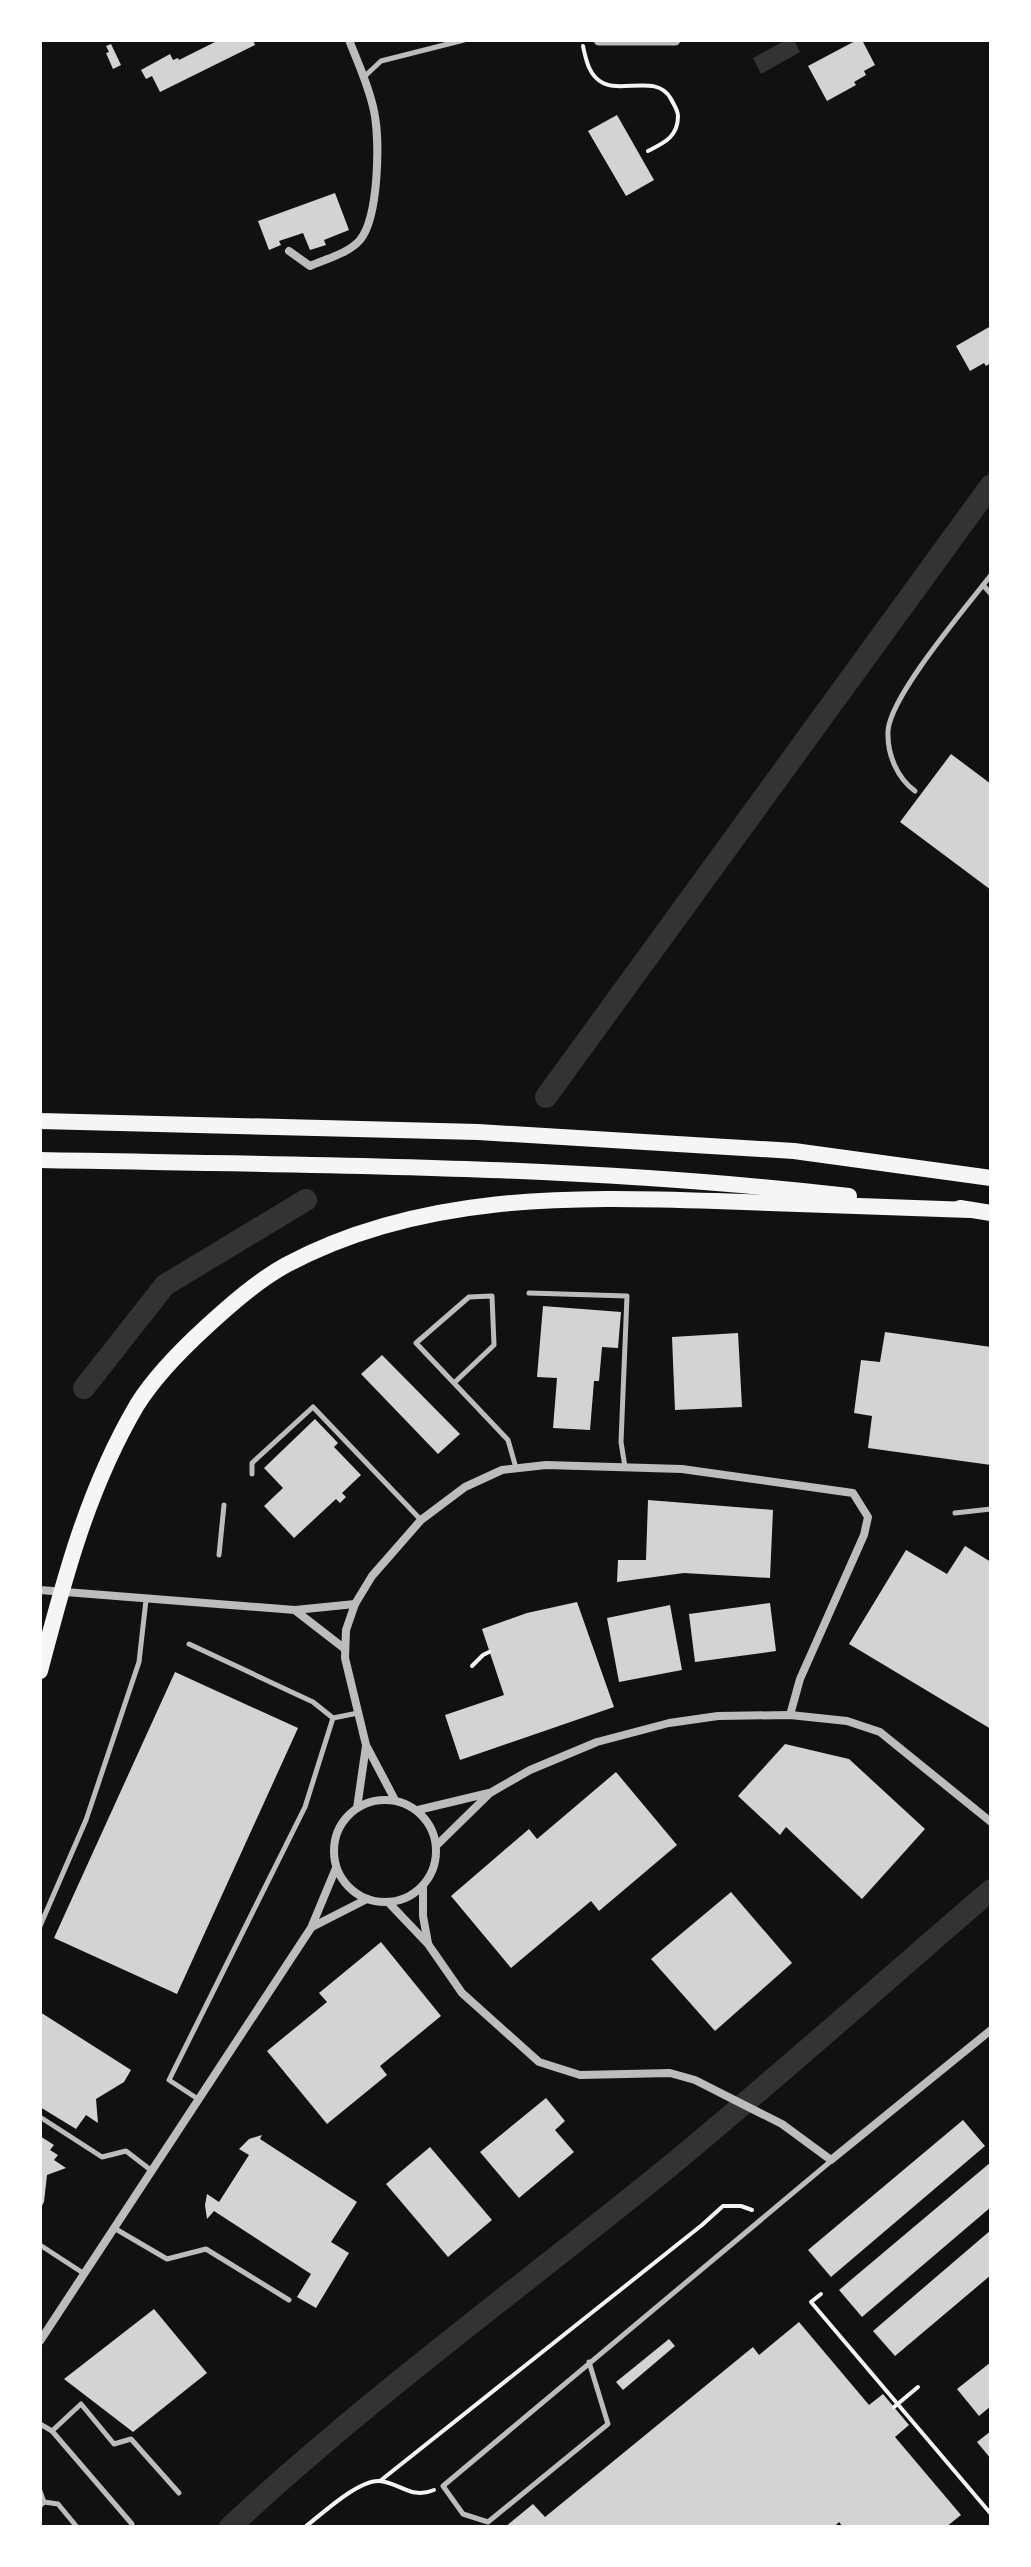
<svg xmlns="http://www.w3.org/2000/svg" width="1031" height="2567" font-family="'Roboto Condensed',sans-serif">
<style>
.water{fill:#333}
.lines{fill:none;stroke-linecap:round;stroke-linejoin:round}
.canal{stroke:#333;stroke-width:22}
.building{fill:#d3d3d3}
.path{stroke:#f5f5f5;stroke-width:4}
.service{stroke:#bcbcbc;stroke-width:5}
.minor{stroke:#bcbcbc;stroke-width:8}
.tertiary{stroke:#bcbcbc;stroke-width:11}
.trunk{stroke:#f5f5f5;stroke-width:16}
</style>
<rect width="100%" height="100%" fill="#111"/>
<!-- water -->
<polygon class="water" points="786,40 794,40 800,52 761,74 753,58"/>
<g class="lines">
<!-- canal -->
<g class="canal">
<polyline points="546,1097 991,485"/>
<polyline points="84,1388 165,1285 306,1200"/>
<path d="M 230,2527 C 368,2398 523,2286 670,2166 C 779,2076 884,1982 991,1890"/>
</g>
</g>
<!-- building -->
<g class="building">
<polygon points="219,40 253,40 255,45 160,92 152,76 146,79 141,70 170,54 173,60 178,58 179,60"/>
<polygon points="857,40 862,40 875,65 864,71 866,75 854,82 856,85 827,101 808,66"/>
<polygon points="111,44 121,65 113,69 106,53 109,52 106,46"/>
<polygon points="617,115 654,180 626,196 588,131"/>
<polygon points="335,193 349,230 324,240 326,245 310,250 303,233 279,241 281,245 269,250 258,221"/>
<polygon points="991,326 991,363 986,366 984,363 970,371 956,346"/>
<polygon points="951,754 991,784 991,890 900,822"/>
<polygon points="543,1306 621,1312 618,1348 602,1347 599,1381 594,1381 590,1430 553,1428 557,1378 537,1377"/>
<polygon points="885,1332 991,1347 991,1465 868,1448 872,1416 854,1413 861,1360 880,1362"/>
<polygon points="738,1333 742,1407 675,1410 672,1337"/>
<polygon points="382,1355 460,1434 438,1454 361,1374"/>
<polygon points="315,1419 338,1443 334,1447 361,1475 342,1493 346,1497 340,1503 336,1499 294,1538 264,1506 283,1488 264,1468"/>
<polygon points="648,1500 773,1510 770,1578 684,1573 617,1582 618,1560 646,1560"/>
<polygon points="965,1546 991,1562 991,1729 849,1644 906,1550 947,1574"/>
<polygon points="577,1602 614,1707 460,1760 445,1715 504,1695 482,1629 527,1613"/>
<polygon points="770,1603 776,1651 695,1662 689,1614"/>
<polygon points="670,1605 682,1670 619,1682 607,1618"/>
<polygon points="175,1672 298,1728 177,1994 54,1938"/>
<polygon points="785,1744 849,1759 925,1829 862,1899 786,1827 780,1835 738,1796"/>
<polygon points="616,1772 677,1845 599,1911 591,1901 511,1968 451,1896 529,1829 537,1839"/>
<polygon points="731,1892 792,1963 715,2031 651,1959"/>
<polygon points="381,1942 441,2016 380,2066 387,2075 327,2124 267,2051 327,2002 319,1993"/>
<polygon points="40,2012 131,2070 124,2082 96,2099 98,2123 86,2115 76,2129 40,2107"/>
<polygon points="546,2098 565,2121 555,2130 574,2152 519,2198 480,2152"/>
<polygon points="963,2120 985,2146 831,2277 808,2250"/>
<polygon points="262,2135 260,2139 357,2202 331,2242 349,2253 316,2308 297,2297 311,2274 214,2211 207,2219 205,2205 207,2194 219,2202 249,2155 239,2149 249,2139"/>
<polygon points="40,2136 54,2145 50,2150 58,2155 54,2160 66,2168 47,2175 44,2202 40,2209"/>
<polygon points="430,2147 492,2220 448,2257 386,2184"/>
<polygon points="991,2162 991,2207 862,2317 839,2290"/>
<polygon points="991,2230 991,2275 895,2356 873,2331"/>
<polygon points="154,2309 207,2373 133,2432 64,2379"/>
<polygon points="799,2322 869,2405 883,2394 909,2425 895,2437 961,2515 946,2527 843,2527 839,2522 834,2527 505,2527 533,2504 545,2517 753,2347 759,2355"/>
<polygon points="669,2339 675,2346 623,2390 616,2382"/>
<polygon points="991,2362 991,2406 979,2416 957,2389"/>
<polygon points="991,2431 991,2459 977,2442"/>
</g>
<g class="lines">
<!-- path -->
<g class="path">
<path d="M 583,46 C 586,60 589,76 603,83 C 623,93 658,74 671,99 C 674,105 678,110 678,116 C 678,137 664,143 648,151"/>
<polyline points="472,1666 483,1655 489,1652"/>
<polyline points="821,2294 811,2302 991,2514"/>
<polyline points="894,2407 918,2387"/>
<polyline points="380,2481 702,2225 723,2206 741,2206 752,2210"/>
<path d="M 305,2527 C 322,2514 358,2480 379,2481 C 399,2482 411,2500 434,2490"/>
</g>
<!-- service -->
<g class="service">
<polyline points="364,77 381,61 464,40"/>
<polyline points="983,585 991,594"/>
<path d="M 915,791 C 897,778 887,754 888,731 C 890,696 967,606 991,575"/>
<polyline points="529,1293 627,1296 621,1442 625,1467"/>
<polyline points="455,1382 494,1345 492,1296 469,1297 416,1343 508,1440 516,1468"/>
<polyline points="252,1474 252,1463 313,1407 421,1520"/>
<polyline points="955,1513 991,1509"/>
<polyline points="219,1555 224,1505"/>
<polyline points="189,1644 313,1702 333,1718"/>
<polyline points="40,1926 86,1820 139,1662 146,1600"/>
<polyline points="198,2099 169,2080 305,1807 333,1718 358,1713"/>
<polyline points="40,2117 102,2157 126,2151 152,2171"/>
<polyline points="114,2228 167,2259 206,2249 289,2300"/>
<polyline points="40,2245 83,2273"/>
<polyline points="589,2362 608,2424 488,2522 463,2514 443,2486 831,2161"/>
<polyline points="40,2424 52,2431 132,2524"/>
<polyline points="52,2431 81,2404 114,2444 131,2439 179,2493"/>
<polyline points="40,2491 44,2502 40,2506"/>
<polyline points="44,2502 58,2504 77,2527"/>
</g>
<!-- minor -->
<g class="minor">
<path d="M 289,251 L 310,266 C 326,259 349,253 360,240 C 379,217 380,139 374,111 C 369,86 358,63 349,40"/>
<polyline points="40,1590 295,1610 355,1604"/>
<polyline points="296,1611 345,1649"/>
<circle cx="385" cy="1851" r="51"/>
<polyline points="395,1800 366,1745 345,1658 346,1630 355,1604 372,1576 421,1520 465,1487 502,1470 546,1465 682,1469 853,1493 868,1517 864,1535 800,1679 790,1715"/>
<polyline points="357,1808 366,1746"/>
<polyline points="418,1810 489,1793"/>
<polyline points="437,1845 490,1793 530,1770 597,1742 669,1723 718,1716 790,1715 847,1721 880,1732 991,1822"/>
<polyline points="423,1886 423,1916 428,1943"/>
<polyline points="388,1902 428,1944 462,1993 539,2062 580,2075 670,2073 695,2080 782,2124 831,2160 991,2030"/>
<polyline points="312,1927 367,1899"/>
<polyline points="40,2341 311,1928 336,1868"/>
</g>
<!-- tertiary -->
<polyline class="tertiary" points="599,40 675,40"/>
<!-- trunk -->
<g class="trunk">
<polyline points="40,1121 478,1132 794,1151 991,1178"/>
<path d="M 40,1160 C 310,1165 580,1165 849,1196"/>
<polyline points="960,1208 991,1213"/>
<path d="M 40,1671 C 64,1579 88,1488 137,1405 C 155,1376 180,1351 205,1328 C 229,1306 257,1281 286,1265 C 419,1194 570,1196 716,1201 C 801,1204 886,1207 970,1210"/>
</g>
</g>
<!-- border -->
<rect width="1031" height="2567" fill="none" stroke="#ffffff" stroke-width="84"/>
</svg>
